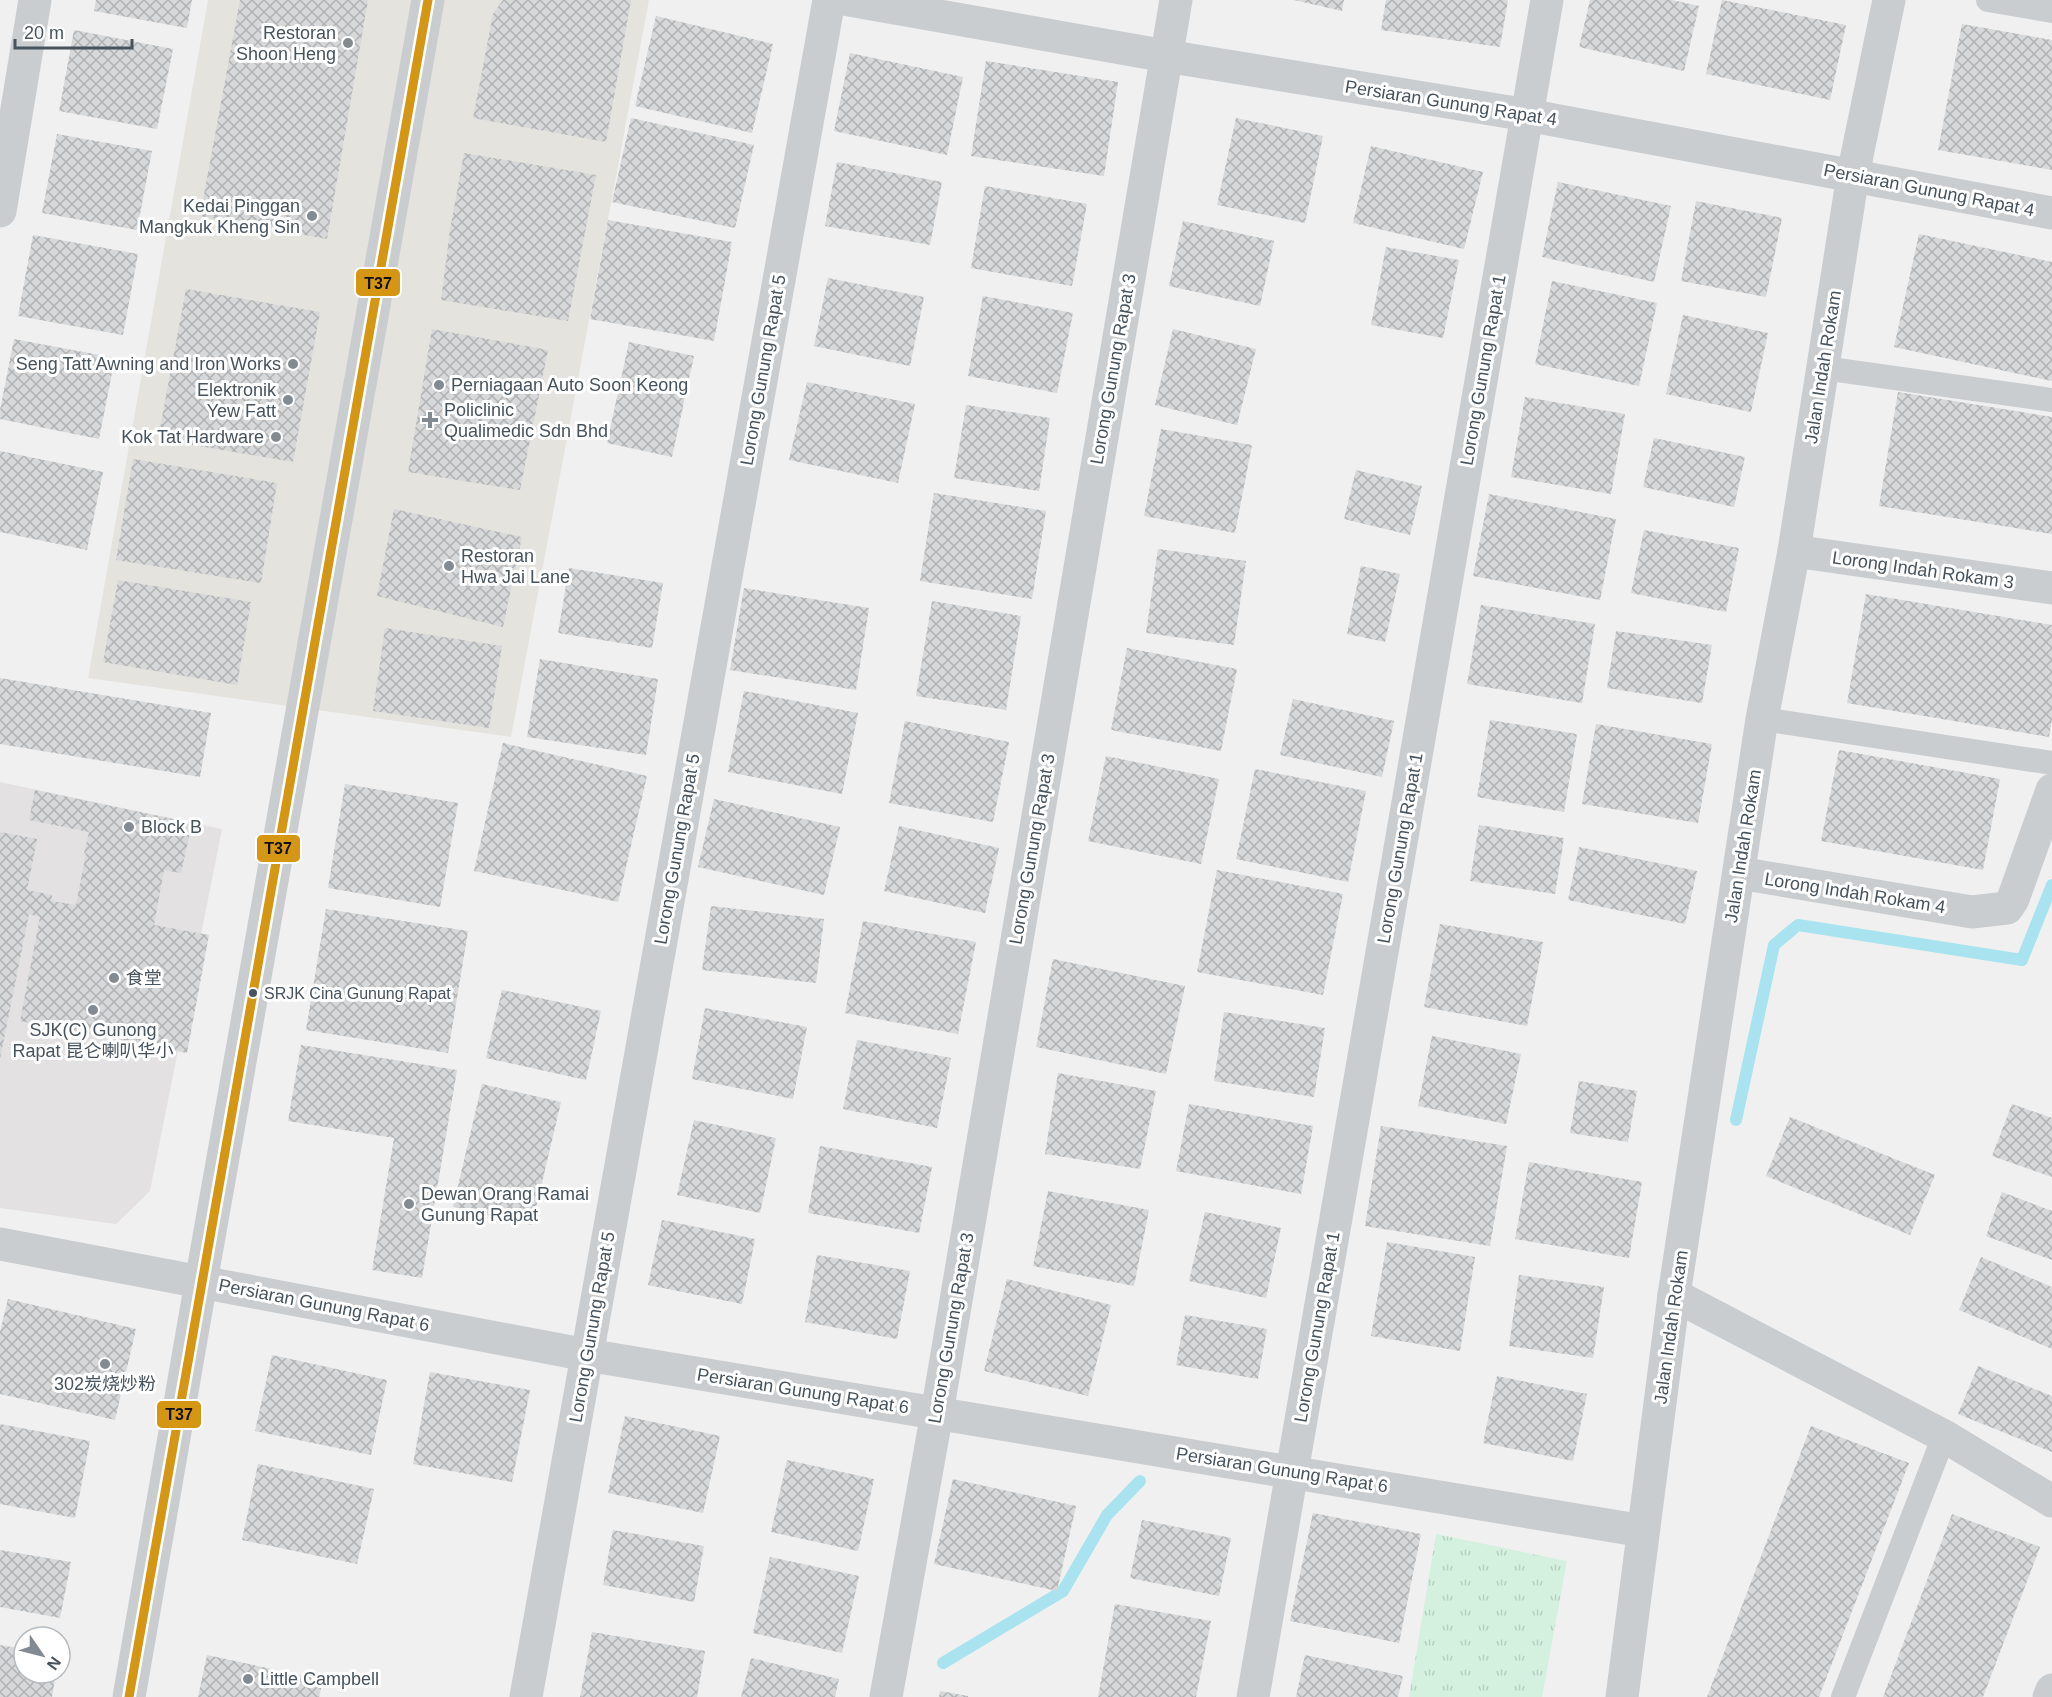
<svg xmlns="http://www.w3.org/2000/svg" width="2052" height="1697" font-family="Arial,'Noto Sans SC',sans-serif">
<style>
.commercial{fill:#e5e3de}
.education{fill:#e3e1e2}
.grass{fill:url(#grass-tufts)}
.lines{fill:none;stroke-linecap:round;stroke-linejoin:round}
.stream{stroke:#a9e3ef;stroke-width:12}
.building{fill:url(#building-cross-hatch)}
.service{stroke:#cacdcf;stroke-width:24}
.minor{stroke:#cacdcf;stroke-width:33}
.tertiary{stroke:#cacdcf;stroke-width:33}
.bus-1-casing{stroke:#fff;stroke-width:14}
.bus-1{stroke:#d49613;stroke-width:9}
.poi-dot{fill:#828b91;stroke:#fff;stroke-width:2}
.bus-dot{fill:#47545e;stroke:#fff;stroke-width:2}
.labels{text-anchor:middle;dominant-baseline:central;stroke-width:6;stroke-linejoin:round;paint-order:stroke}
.bus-label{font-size:16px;fill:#47545e;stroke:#fff;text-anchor:start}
.poi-label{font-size:18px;fill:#47545e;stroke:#fff;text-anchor:start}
.street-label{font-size:18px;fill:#47545e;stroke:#fff}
.line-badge{stroke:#fff;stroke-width:2}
.pale-badge-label{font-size:16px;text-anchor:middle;font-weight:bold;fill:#111}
</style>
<defs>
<pattern id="grass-tufts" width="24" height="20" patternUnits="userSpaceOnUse" patternTransform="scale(1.5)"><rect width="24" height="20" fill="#d4f0de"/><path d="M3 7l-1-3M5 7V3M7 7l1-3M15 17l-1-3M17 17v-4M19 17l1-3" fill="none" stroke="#b7d0c1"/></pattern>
<pattern id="building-cross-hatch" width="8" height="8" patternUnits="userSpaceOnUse" patternTransform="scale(1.5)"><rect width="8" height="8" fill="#d7d8d9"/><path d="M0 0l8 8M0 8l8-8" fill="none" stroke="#b0b2b3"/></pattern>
</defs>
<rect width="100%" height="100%" fill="#f1f0f0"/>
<!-- commercial -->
<polygon class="commercial" points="208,0 649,0 511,737 88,678"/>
<!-- education -->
<polygon class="education" points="0,782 222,829 150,1191 116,1224 0,1208"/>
<!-- grass -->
<polygon class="grass" points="1436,1534 1567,1561 1542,1697 1409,1697"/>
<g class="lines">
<!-- stream -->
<g class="stream">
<polyline points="1736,1120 1774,945 1798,925 2022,960 2052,885"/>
<polyline points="943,1663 1063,1591 1107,1515 1140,1481"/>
</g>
</g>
<!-- building -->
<g class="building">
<polygon points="96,0 192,0 187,28 94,11"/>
<polygon points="240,0 368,0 327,239 200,216"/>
<polygon points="503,0 631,0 606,142 473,118 493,14"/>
<polygon points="1294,0 1344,0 1342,11"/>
<polygon points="1386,0 1508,0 1500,47 1381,30"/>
<polygon points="1590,0 1672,0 1699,6 1684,71 1579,47"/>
<polygon points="1722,0 1846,25 1830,100 1706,74"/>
<polygon points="656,16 773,44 752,133 635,106"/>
<polygon points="1962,24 2052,40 2052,170 1938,150"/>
<polygon points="74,30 173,49 157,129 59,111"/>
<polygon points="850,53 963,77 947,155 834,131"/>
<polygon points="986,61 1118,82 1104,176 971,156"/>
<polygon points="631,118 754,145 735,228 612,202"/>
<polygon points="1236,118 1323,136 1305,223 1217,205"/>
<polygon points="57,134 152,151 137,230 42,213"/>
<polygon points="1371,146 1483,172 1464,249 1353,223"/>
<polygon points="464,153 596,175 568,321 441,300 450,230"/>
<polygon points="837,162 942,182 930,245 825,226"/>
<polygon points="1558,182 1671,206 1654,282 1542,257"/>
<polygon points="985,186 1087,204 1072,286 971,268"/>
<polygon points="1696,201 1782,218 1766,297 1681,281"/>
<polygon points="608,220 732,242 714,341 590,319"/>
<polygon points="1183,221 1274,241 1260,306 1169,286"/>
<polygon points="1919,234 2052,262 2052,381 1894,347"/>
<polygon points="33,235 138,254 123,335 18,316"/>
<polygon points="1386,247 1459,260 1443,338 1371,325"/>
<polygon points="828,278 924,297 910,366 814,346"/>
<polygon points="1552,281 1657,303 1639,386 1535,364"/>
<polygon points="186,289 320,312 293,462 158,439"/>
<polygon points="983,296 1073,313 1057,393 968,376"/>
<polygon points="1683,315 1768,333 1751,412 1666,394"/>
<polygon points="432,329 548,350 520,490 408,472"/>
<polygon points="1173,329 1256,349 1237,425 1155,405"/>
<polygon points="14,339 115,358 99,439 0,419 0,410"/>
<polygon points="629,342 694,356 672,457 607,443"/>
<polygon points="807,382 915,404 898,483 789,460"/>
<polygon points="1898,392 2052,417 2052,534 1879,506"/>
<polygon points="1525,397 1625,414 1611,494 1511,477"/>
<polygon points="966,405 1050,418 1039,491 954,478"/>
<polygon points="1161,429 1252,445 1235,533 1144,516"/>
<polygon points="1654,438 1745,457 1734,507 1643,487"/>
<polygon points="0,451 103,472 87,550 0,532"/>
<polygon points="133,459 277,483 261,583 116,560"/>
<polygon points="1356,470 1422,486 1410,535 1344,519"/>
<polygon points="934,493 1046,511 1032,599 920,581"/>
<polygon points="1489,494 1616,519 1600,600 1473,576"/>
<polygon points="394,509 522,537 503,627 377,596"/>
<polygon points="1644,530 1739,548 1726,612 1631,593"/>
<polygon points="1158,549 1246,561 1234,645 1146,633"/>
<polygon points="1361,566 1400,574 1385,642 1347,634"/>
<polygon points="569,568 663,583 652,648 558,633"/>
<polygon points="118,580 251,602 237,685 103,662"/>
<polygon points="744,588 869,608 856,690 730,670"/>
<polygon points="1866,594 2052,625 2052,720 2049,737 1847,703"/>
<polygon points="932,601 1021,616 1006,710 916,696"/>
<polygon points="1481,605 1595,624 1582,703 1467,684"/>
<polygon points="385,628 502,646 489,728 373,711"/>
<polygon points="1616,631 1712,645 1702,703 1607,688"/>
<polygon points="1127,648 1237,669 1221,751 1111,730"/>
<polygon points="540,659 658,679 646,755 527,737"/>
<polygon points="0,678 211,713 200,777 0,744"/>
<polygon points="744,691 858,713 842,794 728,772"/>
<polygon points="1293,699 1394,721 1382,777 1280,755"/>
<polygon points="1490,720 1577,734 1564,812 1477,797"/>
<polygon points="905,721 1009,742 993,822 889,803"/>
<polygon points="1596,724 1712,744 1698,823 1582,804"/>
<polygon points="503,743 647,776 618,902 474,871"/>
<polygon points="1839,750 2000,779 1983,870 1821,841"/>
<polygon points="1106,756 1219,779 1201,864 1088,841"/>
<polygon points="1255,769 1366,791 1348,882 1236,859"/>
<polygon points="345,784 458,803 440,907 328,888"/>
<polygon points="35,790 192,823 181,873 164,870 154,925 209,935 187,1053 20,1021 40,917 29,914 0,1059 0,832 37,839 27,890 52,895 52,901 76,905 86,853 84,854 89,832 29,820"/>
<polygon points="714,799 840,827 824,895 698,867"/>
<polygon points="1479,825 1564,838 1555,894 1470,881"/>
<polygon points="899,826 999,848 985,913 884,891"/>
<polygon points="1579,847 1697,871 1685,924 1568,900"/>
<polygon points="1217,870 1343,894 1323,995 1197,972"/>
<polygon points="711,906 824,919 816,983 702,970"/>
<polygon points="326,909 468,931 448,1053 306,1030"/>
<polygon points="863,921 976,942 958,1034 845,1013"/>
<polygon points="1440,924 1543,942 1527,1026 1424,1007"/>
<polygon points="1053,959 1185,986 1166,1074 1036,1047"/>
<polygon points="502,990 601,1011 586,1080 486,1058"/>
<polygon points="705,1008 807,1027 793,1099 692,1079"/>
<polygon points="1224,1012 1325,1028 1314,1097 1214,1081"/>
<polygon points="1432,1036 1521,1054 1506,1124 1418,1106"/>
<polygon points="857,1040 951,1058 937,1128 843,1109"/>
<polygon points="301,1045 457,1070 422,1278 372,1270 394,1138 288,1121"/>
<polygon points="1058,1073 1156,1091 1140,1169 1045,1154"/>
<polygon points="1579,1081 1637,1091 1628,1142 1570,1133"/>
<polygon points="482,1084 561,1102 532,1225 453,1207"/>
<polygon points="1189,1104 1313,1126 1301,1194 1176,1171"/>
<polygon points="2012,1104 2052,1118 2052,1177 1992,1156"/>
<polygon points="1790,1117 1935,1175 1910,1235 1766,1176"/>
<polygon points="694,1120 776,1138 760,1213 677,1195"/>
<polygon points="1381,1126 1507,1146 1490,1246 1365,1226"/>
<polygon points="820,1146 932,1167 919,1233 808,1213"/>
<polygon points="1529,1162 1642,1182 1629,1258 1515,1239"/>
<polygon points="1048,1191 1149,1210 1134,1286 1033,1266"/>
<polygon points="2002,1192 2052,1211 2052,1260 1986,1236"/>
<polygon points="1205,1212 1281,1228 1266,1298 1189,1281"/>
<polygon points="662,1220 755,1239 742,1304 648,1285"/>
<polygon points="1387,1242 1475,1257 1460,1351 1371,1336"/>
<polygon points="817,1255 910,1271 897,1339 805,1322"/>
<polygon points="1981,1257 2052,1287 2052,1349 1959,1310"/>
<polygon points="1519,1275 1604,1287 1593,1358 1509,1346"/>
<polygon points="1007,1279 1111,1305 1088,1396 984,1371"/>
<polygon points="8,1299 136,1329 115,1420 0,1394 0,1332"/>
<polygon points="1185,1315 1267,1329 1258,1379 1176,1365"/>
<polygon points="272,1355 387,1380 371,1455 255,1431"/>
<polygon points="1978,1366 2052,1396 2052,1452 1958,1414"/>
<polygon points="430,1372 530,1390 512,1482 413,1464"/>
<polygon points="1497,1376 1587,1394 1573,1461 1483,1443"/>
<polygon points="625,1416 720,1436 703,1513 608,1493"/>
<polygon points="0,1424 90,1441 75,1518 0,1504"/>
<polygon points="1811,1426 1909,1463 1819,1697 1707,1697"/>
<polygon points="787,1460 874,1479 858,1551 771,1532"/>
<polygon points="258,1464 374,1489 357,1564 242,1540"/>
<polygon points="953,1479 1076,1506 1057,1591 934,1564"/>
<polygon points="1313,1513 1421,1534 1399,1643 1290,1621"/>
<polygon points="1952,1514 2040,1547 1983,1697 1883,1697"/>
<polygon points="1142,1520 1231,1538 1219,1596 1130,1578"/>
<polygon points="613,1530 704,1546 694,1602 603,1585"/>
<polygon points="0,1550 71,1562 60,1618 0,1607"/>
<polygon points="770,1557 859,1576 842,1653 753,1633"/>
<polygon points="1115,1604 1211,1621 1196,1697 1098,1697"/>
<polygon points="592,1632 705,1651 697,1697 580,1697"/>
<polygon points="0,1645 24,1649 24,1673 56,1673 52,1697 0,1697"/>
<polygon points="207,1655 323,1680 319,1697 198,1697"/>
<polygon points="1305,1655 1403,1676 1398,1697 1296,1697"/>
<polygon points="751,1658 839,1679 835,1697 741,1697"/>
<polygon points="940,1691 968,1696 968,1697 939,1697"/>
</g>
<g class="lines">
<!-- service -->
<g class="service">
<polyline points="1988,0 2052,11"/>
<polyline points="1823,368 2052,400"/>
<polyline points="1762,719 2052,763"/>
<polyline points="1843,1697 1944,1436"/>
</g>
<!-- minor -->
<g class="minor">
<polyline points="849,0 1166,56 1527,115 2052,213"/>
<polyline points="0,211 35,0"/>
<polyline points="1794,551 2052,588"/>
<polyline points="1739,873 1972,912 2007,908 2013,899 2052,790"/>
<polyline points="0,1244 587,1355 1643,1531"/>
<polyline points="1674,1295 1944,1436 2052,1501"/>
<polyline points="526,1697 829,0"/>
<polyline points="886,1697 937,1413 1176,0"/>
<polyline points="1253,1697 1547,0"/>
<polyline points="1622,1697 1674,1295 1762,719 1794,551 1853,175 1889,0"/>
<polyline points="2049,1697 2052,1690"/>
</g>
<!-- tertiary -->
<polyline class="tertiary" points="129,1697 201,1282 428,0"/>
<!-- bus-1 casing -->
<g class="bus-1-casing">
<polyline id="bus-1" points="129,1697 428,0"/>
</g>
<!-- bus-1 -->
<use href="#bus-1" class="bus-1"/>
</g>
<!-- markers -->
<g class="poi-dot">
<circle cx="348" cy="43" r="6"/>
<circle cx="312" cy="216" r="6"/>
<circle cx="293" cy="364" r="6"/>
<circle cx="439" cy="385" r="6"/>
<circle cx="288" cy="400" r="6"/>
<path d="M427 411h6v6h6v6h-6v6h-6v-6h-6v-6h6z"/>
<circle cx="276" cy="437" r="6"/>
<circle cx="449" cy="566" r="6"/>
<circle cx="129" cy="827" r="6"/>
<circle cx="114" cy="978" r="6"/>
<circle cx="93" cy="1010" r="6"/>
<circle cx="409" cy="1204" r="6"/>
<circle cx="105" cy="1364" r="6"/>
<circle cx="248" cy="1679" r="6"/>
</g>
<circle class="bus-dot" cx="253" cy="993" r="5"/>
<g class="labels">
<!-- bus labels -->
<g class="bus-label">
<text x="264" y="993">SRJK Cina Gunung Rapat</text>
</g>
<!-- poi labels -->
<g class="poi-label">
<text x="336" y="33" text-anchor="end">Restoran<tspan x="336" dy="21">Shoon Heng</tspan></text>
<text x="300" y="206" text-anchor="end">Kedai Pinggan<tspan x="300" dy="21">Mangkuk Kheng Sin</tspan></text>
<text x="281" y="364" text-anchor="end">Seng Tatt Awning and Iron Works</text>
<text x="451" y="385">Perniagaan Auto Soon Keong</text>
<text x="276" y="390" text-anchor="end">Elektronik<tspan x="276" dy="21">Yew Fatt</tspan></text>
<text x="444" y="410">Policlinic<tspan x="444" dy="21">Qualimedic Sdn Bhd</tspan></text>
<text x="264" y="437" text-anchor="end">Kok Tat Hardware</text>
<text x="461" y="556">Restoran<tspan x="461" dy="21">Hwa Jai Lane</tspan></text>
<text x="141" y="827">Block B</text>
<text x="126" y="978">食堂</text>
<text x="93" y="1030" text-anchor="middle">SJK(C) Gunong<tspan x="93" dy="21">Rapat 昆仑喇叭华小</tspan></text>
<text x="421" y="1194">Dewan Orang Ramai<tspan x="421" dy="21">Gunung Rapat</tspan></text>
<text x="105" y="1384" text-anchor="middle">302炭烧炒粉</text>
<text x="260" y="1679">Little Campbell</text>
</g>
<!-- street labels -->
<g class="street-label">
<text transform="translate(1451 103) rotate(9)">Persiaran Gunung Rapat 4</text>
<text transform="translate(1929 190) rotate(11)">Persiaran Gunung Rapat 4</text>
<text transform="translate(1823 367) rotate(-81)">Jalan Indah Rokam</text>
<text transform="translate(1113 369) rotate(-80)">Lorong Gunung Rapat 3</text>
<text transform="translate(763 370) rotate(-80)">Lorong Gunung Rapat 5</text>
<text transform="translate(1483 370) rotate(-80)">Lorong Gunung Rapat 1</text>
<text transform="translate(1923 570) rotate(8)">Lorong Indah Rokam 3</text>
<text transform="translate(1743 846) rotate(-81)">Jalan Indah Rokam</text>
<text transform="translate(1400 848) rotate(-80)">Lorong Gunung Rapat 1</text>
<text transform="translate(677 849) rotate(-80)">Lorong Gunung Rapat 5</text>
<text transform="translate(1032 849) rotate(-80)">Lorong Gunung Rapat 3</text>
<text transform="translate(1855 893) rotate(9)">Lorong Indah Rokam 4</text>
<text transform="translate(324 1305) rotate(11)">Persiaran Gunung Rapat 6</text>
<text transform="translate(592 1327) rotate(-80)">Lorong Gunung Rapat 5</text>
<text transform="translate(1317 1327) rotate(-80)">Lorong Gunung Rapat 1</text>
<text transform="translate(1671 1327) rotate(-82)">Jalan Indah Rokam</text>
<text transform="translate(951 1328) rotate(-80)">Lorong Gunung Rapat 3</text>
<text transform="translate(803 1391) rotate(9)">Persiaran Gunung Rapat 6</text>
<text transform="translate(1282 1470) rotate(9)">Persiaran Gunung Rapat 6</text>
</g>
</g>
<g class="line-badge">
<rect x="355" y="268" width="46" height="29" rx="6" fill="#d49613"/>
<rect x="256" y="834" width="45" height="29" rx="6" fill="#d49613"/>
<rect x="156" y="1400" width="46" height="29" rx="6" fill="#d49613"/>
</g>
<g class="pale-badge-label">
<text x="378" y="289">T37</text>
<text x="278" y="854">T37</text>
<text x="179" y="1420">T37</text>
</g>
<!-- north arrow -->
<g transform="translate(42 1655) rotate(125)"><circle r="28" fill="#ffffff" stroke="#b5bbbf" stroke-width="1.5"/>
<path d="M0-4.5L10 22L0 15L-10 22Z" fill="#828b91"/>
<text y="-9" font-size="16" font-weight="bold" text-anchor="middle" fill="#47545e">N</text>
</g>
<!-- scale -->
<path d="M15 39v9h117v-9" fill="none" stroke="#47545e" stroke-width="3"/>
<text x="24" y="39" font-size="18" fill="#47545e" stroke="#ffffff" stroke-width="4.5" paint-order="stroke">20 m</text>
</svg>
